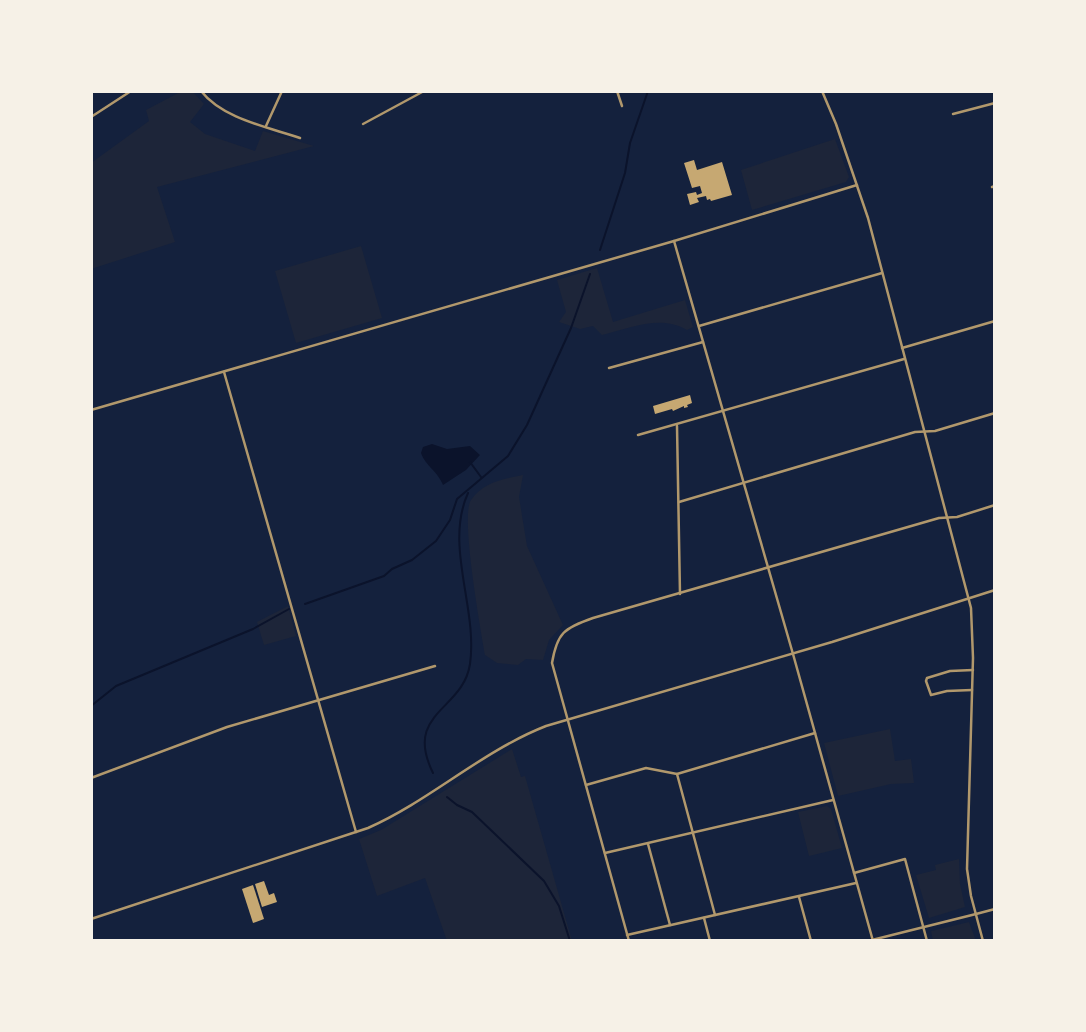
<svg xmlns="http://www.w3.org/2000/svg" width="1086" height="1032" font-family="'Noto Sans',sans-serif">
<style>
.green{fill:#1d2539}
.water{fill:#0b132b}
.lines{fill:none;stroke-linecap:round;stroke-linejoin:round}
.stream{stroke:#0b132b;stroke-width:2}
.building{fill:#c6a872}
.minor{stroke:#b1986c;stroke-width:2.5}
.tertiary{stroke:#b1986c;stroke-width:2.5}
</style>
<rect width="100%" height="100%" fill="#14213d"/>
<!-- green -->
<g class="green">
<polygon points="182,91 192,91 204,104 190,122 205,134 255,151 263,131 314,146 157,187 175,242 91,269 91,163 149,121 146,110"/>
<polygon points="835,139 849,177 846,182 752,210 741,170"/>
<polygon points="361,246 382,318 296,343 275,271"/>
<path d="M 597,268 L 613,322 L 685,300 L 693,327 L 687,330 C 662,314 629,328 602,335 L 593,326 L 580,329 L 559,322 L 566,312 L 557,280 Z"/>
<path d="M 523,475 L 519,497 L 527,546 L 563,625 L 549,640 L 543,660 L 526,659 L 518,665 L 497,663 L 485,655 C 481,631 460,516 471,500 C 483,482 503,479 523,475 Z"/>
<polygon points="288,606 296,636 264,645 257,622"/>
<polygon points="890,729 895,761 911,759 914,783 891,784 838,796 824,743"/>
<polygon points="512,749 521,777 525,776 572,941 447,941 425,878 377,896 359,839 381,830"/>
<polygon points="827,806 831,809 842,848 809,856 798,812"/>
<polygon points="959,859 960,884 965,907 929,918 916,875 936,870 935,865"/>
<polygon points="969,922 976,941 933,941 931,931"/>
</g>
<!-- water -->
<path class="water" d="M 432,444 L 447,449 L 470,446 L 480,455 L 466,470 L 443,485 C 437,470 426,467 421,453 L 423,447 Z"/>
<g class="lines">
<!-- stream -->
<g class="stream">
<polyline points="600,250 625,173 630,143 648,91"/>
<polyline points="470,462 481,477"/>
<polyline points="305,604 384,576 392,569 412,560 436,541 450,520 457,499 508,456 527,425 571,328 590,274"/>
<polyline points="91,706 116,686 253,629 289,609"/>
<path d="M 433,773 C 403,712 463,711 470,664 C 478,608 444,546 468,493"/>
<polyline points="447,797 457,805 472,812 544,881 559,906 570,941"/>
</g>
</g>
<!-- building -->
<g class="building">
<polygon points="694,160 697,170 722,162 732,195 711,201 710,199 707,200 706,196 697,198 699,202 690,205 687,194 696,192 697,195 702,193 700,186 692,188 684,163"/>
<polygon points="690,395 692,403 687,405 688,407 684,408 684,406 673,411 672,409 655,414 653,406"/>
<polygon points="264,881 269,895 274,893 277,902 262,907 255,884"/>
<polygon points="253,885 264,919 253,923 242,889"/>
</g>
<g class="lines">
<!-- minor -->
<g class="minor">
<path d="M 201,91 C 223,119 268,127 300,138"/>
<polyline points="617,91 622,106"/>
<polyline points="953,114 995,103"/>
<polyline points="91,117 131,91"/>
<polyline points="363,124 424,91"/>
<polyline points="266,126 282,91"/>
<polyline points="992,187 995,186"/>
<polyline points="674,241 793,654 873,941"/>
<polyline points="699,326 882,273"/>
<polyline points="902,348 995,321"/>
<polyline points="609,368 703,342"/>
<polyline points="224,372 356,832"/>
<polyline points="677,426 680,594"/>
<polyline points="638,435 904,359"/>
<polyline points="679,502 915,432 935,431 995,413"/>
<polyline points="972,690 947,691 931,695 926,681 927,678 950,671 973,670"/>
<polyline points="677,774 715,915"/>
<polyline points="91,778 227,727 435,666"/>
<polyline points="586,785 646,768 677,774 815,733"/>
<polyline points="648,844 670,925"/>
<polyline points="605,853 833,800"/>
<polyline points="854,873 905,859 927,941"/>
<polyline points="799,897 811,941"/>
<polyline points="704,918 710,941"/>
<polyline points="627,935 856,883"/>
<polyline points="872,940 976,914"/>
<path d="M 629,941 L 552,663 C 557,633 564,628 593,618 L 939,518 L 957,517 L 995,505"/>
</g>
<!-- tertiary -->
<g class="tertiary">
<polyline points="822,91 836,124 868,218 971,608 973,658 967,869 971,896 983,941"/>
<polyline points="91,410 674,241 857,185"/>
<polyline points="976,914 995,909"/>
<path d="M 91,919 L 368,828 C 431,800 482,751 546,726 L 832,642 L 995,590"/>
</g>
</g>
<!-- border -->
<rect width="1086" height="1032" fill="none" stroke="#f6f1e7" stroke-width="186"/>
</svg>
